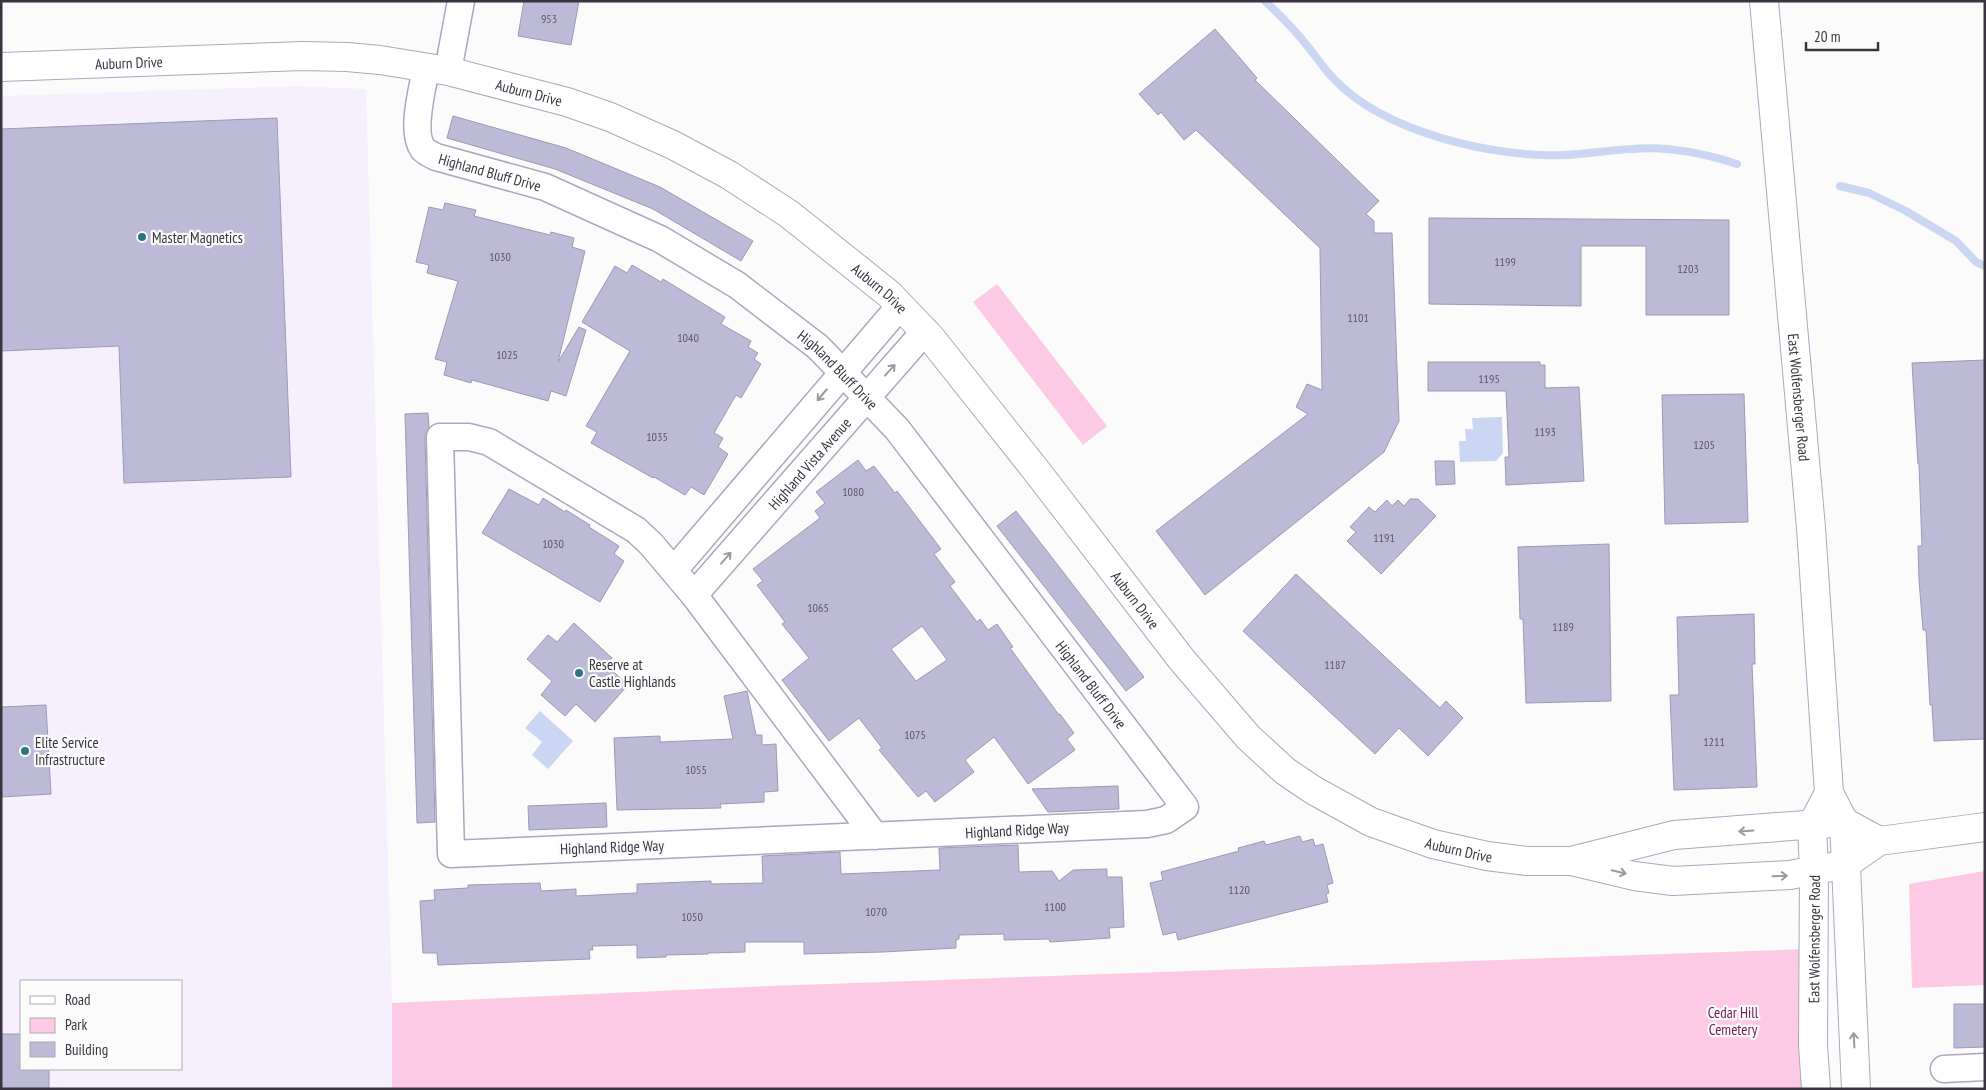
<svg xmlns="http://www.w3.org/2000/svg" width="1986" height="1090" font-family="'PT Sans Narrow',sans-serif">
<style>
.built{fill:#f6f0fe;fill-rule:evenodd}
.green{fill:#fccae4}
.water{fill:#cbd6f2}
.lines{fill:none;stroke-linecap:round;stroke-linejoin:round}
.stream{stroke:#cbd6f2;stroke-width:8}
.building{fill:#bcbad7;stroke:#9b9ab6;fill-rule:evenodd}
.minor-casing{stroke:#b1a4bf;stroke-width:29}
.tertiary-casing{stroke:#b1a4bf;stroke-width:30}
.primary-casing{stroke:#b1a4bf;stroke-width:30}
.minor{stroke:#fff;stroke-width:26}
.tertiary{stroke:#fff;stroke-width:28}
.primary{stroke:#fff;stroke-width:28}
.oneway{stroke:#9c9a9f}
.poi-dot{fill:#2e7581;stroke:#fbfbfb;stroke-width:2}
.labels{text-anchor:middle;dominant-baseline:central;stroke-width:4.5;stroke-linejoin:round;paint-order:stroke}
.number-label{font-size:12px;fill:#5a5665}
.street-label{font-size:15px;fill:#39343f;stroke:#fbfbfb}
.poi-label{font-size:15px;fill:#39343f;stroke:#fbfbfb;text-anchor:start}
.park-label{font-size:15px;fill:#772258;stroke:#fbfbfb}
</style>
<rect width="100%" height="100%" fill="#fbfbfb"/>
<!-- built -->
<path class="built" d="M 298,86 L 366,89 L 392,1003 L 392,1089 L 1,1089 L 1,96 ZM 21,981 L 181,981 L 181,1069 L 21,1069 Z"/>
<!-- green -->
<g class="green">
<polygon points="997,284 1107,426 1083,445 973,302"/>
<polygon points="1985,871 1985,985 1912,988 1909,884"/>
<polygon points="1806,949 1812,1089 392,1089 392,1003 770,986"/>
</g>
<!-- water -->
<g class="water">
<polygon points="1502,417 1503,453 1496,461 1460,462 1459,441 1466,441 1465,429 1473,429 1472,418"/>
<polygon points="540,711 573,741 548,769 532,755 542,742 525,728"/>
</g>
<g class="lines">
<!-- stream -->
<g class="stream">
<path d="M 1265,1 C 1281,16 1296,31 1309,48 C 1317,58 1324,69 1333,78 C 1383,132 1493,158 1565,155 C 1587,154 1610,150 1632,149 C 1668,146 1703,153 1737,164"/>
<polyline points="1840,186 1869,193 1906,211 1956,241 1976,262 1985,266"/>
</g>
</g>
<!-- building -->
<g class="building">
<polygon points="524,1 579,1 571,45 518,36"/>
<polygon points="1215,29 1257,78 1255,80 1379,201 1366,214 1374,221 1374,233 1392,233 1399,421 1384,452 1205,595 1156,531 1308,414 1296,407 1307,384 1322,390 1320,248 1196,130 1184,140 1161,112 1158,115 1139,94"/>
<polygon points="453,116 566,148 660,187 753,241 741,261 653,209 555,169 447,138"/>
<polygon points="277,118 291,477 124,483 119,346 1,351 1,129"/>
<polygon points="445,203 476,210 474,216 550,235 551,232 574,238 572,247 585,251 558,362 579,327 586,330 566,396 551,391 548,401 472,380 471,383 444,375 447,362 435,359 458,281 427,273 429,265 416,262 429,207 443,210"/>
<polygon points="1429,218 1729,220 1729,315 1646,315 1646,246 1581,246 1581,306 1429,304"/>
<polygon points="632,265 661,282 663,279 725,317 721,324 751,341 748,347 758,353 754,359 761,364 741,398 736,395 714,433 723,438 718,447 728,454 704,495 691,487 685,495 654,477 653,478 591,443 597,432 586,426 630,351 582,322 615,266 627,273"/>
<polygon points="1985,360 1985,739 1934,741 1932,705 1930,705 1926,630 1923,630 1919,580 1918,546 1922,546 1919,464 1918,464 1912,363"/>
<polygon points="1428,362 1540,362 1540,365 1545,365 1545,388 1579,387 1584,481 1506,485 1505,457 1509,457 1506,391 1428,391"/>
<polygon points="1744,394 1748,522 1665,524 1662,395"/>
<polygon points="428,413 429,428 425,437 435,822 417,823 405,414"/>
<path d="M 858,460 L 866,471 L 874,466 L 895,493 L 897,491 L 941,549 L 934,554 L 955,582 L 950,586 L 977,622 L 980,619 L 988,630 L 997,624 L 1013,647 L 1010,648 L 1059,715 L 1060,714 L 1074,733 L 1067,739 L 1075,750 L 1028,784 L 994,737 L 965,760 L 974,772 L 935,802 L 926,791 L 918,797 L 879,750 L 882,748 L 859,718 L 829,741 L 782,680 L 809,658 L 782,624 L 785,622 L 757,585 L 763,581 L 753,569 L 820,518 L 815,511 L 825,503 L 816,492 ZM 922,626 L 947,660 L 916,681 L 891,649 Z"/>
<polygon points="1435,461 1454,461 1455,484 1436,485"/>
<polygon points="509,489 539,505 543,498 565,512 566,510 590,525 589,527 619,546 614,554 624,561 600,602 482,533"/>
<polygon points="1410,499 1418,499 1436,516 1381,574 1347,541 1356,532 1350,527 1369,507 1375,512 1387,500 1392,506 1398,500 1404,506"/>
<polygon points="1016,511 1144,677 1126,691 997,526"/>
<polygon points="1609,544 1611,701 1526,703 1523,619 1520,619 1518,547"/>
<polygon points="1296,574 1440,708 1446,701 1463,718 1428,756 1399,728 1375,754 1243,631"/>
<polygon points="1754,614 1755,664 1752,664 1757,787 1674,790 1670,695 1679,695 1677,617"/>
<polygon points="574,623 612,658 606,665 628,685 595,722 576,704 565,716 541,695 552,681 527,659 548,635 557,642"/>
<polygon points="747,691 756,735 762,735 762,745 776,744 778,791 764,792 764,802 720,804 721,808 617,810 614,738 660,736 660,742 733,739 724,696"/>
<polygon points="46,705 51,794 1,797 1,707"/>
<polygon points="1118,786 1119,809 1048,812 1032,789"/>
<polygon points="606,803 607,827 529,830 528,806"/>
<polygon points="1300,836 1302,842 1313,839 1315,846 1323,844 1333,883 1327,885 1329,893 1326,894 1328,902 1178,940 1176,932 1163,935 1150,883 1163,880 1161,872 1239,851 1238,848 1264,841 1266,845"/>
<polygon points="1018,845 1019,872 1052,871 1059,881 1073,870 1107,869 1107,877 1122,877 1124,927 1109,928 1110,938 1050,942 1049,939 1004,940 1004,934 959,935 959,939 956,940 956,948 883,952 804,954 804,942 745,942 745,952 708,953 708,954 666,955 666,957 637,958 637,945 592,946 593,950 589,950 590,959 438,965 437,953 423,953 420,901 435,900 434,890 468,888 468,885 540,883 541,891 576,889 576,896 637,893 637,884 711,881 711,884 763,883 762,856 840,852 841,874 940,870 939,848"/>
<polygon points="1954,1004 1985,1004 1985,1047 1954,1048"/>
<polygon points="1,1034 21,1034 21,1069 49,1069 49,1089 1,1089"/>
</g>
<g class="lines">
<!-- minor casing -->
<g class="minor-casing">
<g id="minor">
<path id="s1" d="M 426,68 C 423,87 410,132 423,149 C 425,152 432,155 436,157 L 545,187 L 660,239 L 737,285 L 818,347 L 897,429 L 1185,807 L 1166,820 L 1147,824 L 451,854 L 440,437 L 469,437 L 489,442 L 636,530 L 651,544 L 694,595 L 875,836"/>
<polyline points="448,71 461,1"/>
<polyline points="674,570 900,306"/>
<path id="s2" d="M 694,595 L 925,331"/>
<polyline points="1944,1069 1985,1067"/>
</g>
</g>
<!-- tertiary casing -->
<g class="tertiary-casing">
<g id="tertiary">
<path id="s3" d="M 1,67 L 303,56 L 347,57 L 380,60 L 448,71 L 567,102 L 610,117 L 673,145 L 729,175 L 789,214 L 889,294 L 931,338 L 1035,469 L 1182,660 L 1248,737 L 1285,771 L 1313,790 L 1371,822 L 1433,844 L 1487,856 L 1527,861 L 1571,861 L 1634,876 L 1673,881 L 1790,875 L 1846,864 L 1879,841 L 1985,827"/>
<polyline points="1575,860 1674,835 1844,822 1879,841"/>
</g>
</g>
<!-- primary casing -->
<g class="primary-casing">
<g id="primary">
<path id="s4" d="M 1764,1 L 1811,528 L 1829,793 L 1844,822 L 1856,1089"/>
<path id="s5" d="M 1816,1089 L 1813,1045 L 1814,871 L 1812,825 L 1829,793"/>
</g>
</g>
<!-- minor -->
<use href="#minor" class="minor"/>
<!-- tertiary -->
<use href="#tertiary" class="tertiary"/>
<!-- primary -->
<use href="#primary" class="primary"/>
</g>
<!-- one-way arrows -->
<defs><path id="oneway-shaft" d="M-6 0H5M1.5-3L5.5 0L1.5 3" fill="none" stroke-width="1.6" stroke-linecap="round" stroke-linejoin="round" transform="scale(1.25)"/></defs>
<g class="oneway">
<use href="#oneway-shaft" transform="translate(890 370) rotate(-48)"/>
<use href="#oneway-shaft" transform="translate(822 395) rotate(130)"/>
<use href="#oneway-shaft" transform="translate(726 558) rotate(-49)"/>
<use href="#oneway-shaft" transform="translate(1746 831) rotate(176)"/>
<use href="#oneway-shaft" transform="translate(1619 872) rotate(13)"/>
<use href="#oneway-shaft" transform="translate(1780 876) rotate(-2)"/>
<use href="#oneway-shaft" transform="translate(1854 1040) rotate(-93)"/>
</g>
<!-- markers -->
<g class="poi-dot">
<circle cx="142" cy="237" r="5"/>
<circle cx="579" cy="673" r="5"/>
<circle cx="25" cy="751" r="5"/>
</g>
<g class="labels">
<!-- number labels -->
<g class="number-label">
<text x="549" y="18">953</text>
<text x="500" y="256">1030</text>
<text x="1505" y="261">1199</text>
<text x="1688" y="268">1203</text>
<text x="1358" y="317">1101</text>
<text x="688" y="337">1040</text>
<text x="507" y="354">1025</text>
<text x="1489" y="378">1195</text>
<text x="1545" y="431">1193</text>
<text x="657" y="436">1035</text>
<text x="1704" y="444">1205</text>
<text x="853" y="491">1080</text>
<text x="1384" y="537">1191</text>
<text x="553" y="543">1030</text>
<text x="818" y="607">1065</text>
<text x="1563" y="626">1189</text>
<text x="1335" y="664">1187</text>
<text x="915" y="734">1075</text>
<text x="1714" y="741">1211</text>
<text x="696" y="769">1055</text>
<text x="1239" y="889">1120</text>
<text x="1055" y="906">1100</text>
<text x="876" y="911">1070</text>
<text x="692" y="916">1050</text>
</g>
<!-- street labels -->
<g class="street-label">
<text stroke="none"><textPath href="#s3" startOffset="128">Auburn Drive</textPath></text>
<text stroke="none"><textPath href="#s3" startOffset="532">Auburn Drive</textPath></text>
<text stroke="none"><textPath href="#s1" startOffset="154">Highland Bluff Drive</textPath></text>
<text stroke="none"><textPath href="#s3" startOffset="938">Auburn Drive</textPath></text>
<text stroke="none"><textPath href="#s1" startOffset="559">Highland Bluff Drive</textPath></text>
<text stroke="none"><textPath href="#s4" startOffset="398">East Wolfensberger Road</textPath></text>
<text stroke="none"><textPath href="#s2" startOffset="175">Highland Vista Avenue</textPath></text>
<text stroke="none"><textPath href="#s3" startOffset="1342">Auburn Drive</textPath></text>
<text stroke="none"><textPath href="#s1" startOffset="964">Highland Bluff Drive</textPath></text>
<text transform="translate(1017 830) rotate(-3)">Highland Ridge Way</text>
<text transform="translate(612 847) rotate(-2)">Highland Ridge Way</text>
<text stroke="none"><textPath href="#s3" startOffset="1762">Auburn Drive</textPath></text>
<text stroke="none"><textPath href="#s5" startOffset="150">East Wolfensberger Road</textPath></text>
</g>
<!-- poi labels -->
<g class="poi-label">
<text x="152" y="237">Master Magnetics</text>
<text x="589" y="664">Reserve at<tspan x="589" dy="17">Castle Highlands</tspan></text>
<text x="35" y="742">Elite Service<tspan x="35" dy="17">Infrastructure</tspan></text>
</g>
<!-- park labels -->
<g class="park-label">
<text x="1733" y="1012">Cedar Hill<tspan x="1733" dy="17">Cemetery</tspan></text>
</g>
</g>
<!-- border -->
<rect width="1986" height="1090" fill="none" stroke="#39343f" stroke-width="5"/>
<!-- legend -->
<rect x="20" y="980" width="162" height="90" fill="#fbfbfb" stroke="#adabb0"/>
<rect x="30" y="996" width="25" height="8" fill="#ffffff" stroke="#adabb0"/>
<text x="65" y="1005" font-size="15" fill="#39343f">Road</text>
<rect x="30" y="1018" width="25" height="15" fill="#fccae4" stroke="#adabb0"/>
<text x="65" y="1030" font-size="15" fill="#39343f">Park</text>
<rect x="30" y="1042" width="25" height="15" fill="#bcbad7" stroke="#adabb0"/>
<text x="65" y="1055" font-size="15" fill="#39343f">Building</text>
<!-- scale -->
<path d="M1806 42v8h72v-8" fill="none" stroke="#39343f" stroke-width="2.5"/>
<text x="1814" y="42" font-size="15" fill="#39343f" stroke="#fbfbfb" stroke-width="4" paint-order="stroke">20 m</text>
</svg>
